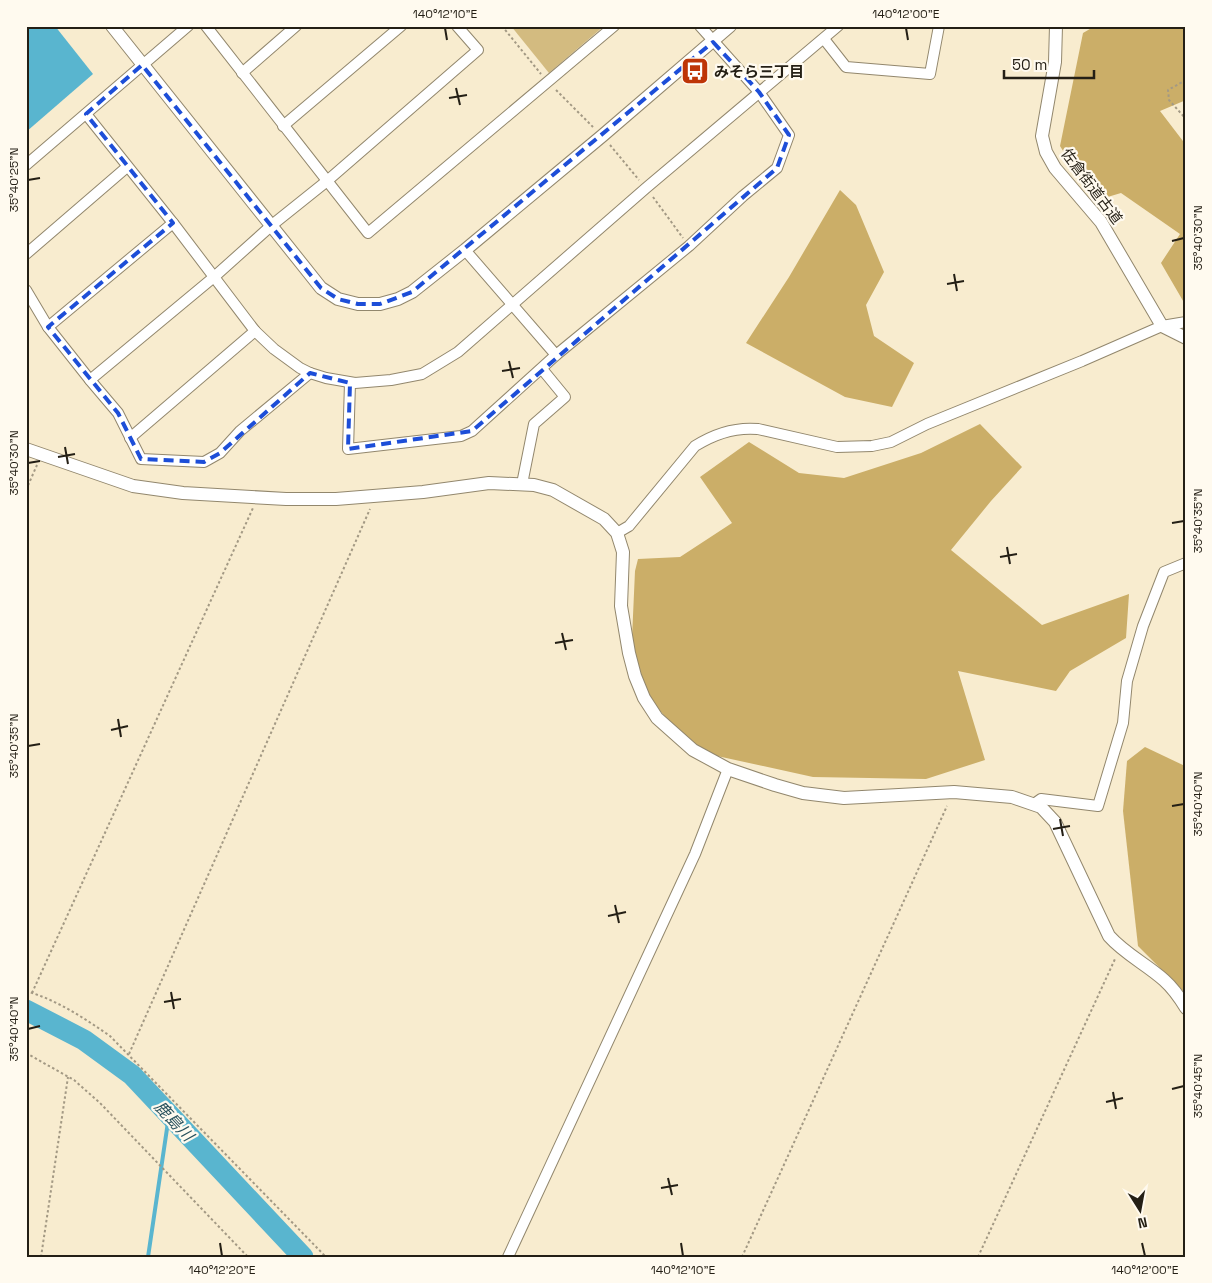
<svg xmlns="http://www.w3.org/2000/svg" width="1212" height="1283" font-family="'Space Grotesk','Noto Sans JP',sans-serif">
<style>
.green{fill:#d3bb80}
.forest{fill:#cbae68}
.water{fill:#59b5cf}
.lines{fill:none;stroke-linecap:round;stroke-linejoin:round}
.stream{stroke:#59b5cf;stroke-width:4}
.river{stroke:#59b5cf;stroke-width:21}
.minor-casing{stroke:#92876d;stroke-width:12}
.tertiary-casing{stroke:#92876d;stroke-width:14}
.path{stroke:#a39984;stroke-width:2;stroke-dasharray:2.5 2.5;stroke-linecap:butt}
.minor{stroke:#fff;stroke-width:10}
.tertiary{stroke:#fff;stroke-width:12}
.marked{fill:none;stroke:#1d4ed8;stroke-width:4;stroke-dasharray:10 6;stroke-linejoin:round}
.ticks{fill:none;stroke:#241f15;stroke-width:2}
.labels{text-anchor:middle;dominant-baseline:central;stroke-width:4.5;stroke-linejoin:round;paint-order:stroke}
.poi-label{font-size:15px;font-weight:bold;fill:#241f15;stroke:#fffaef;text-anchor:start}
.street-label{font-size:15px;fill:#241f15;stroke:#fffaef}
.water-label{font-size:16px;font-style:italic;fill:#27505c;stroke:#fffaef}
.neatline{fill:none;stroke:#241f15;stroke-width:2}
.ticks-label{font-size:12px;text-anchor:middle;fill:#241f15}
</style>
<rect width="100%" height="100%" fill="#f8eccf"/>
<!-- green -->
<polygon class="green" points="511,26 604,26 549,73"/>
<!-- forest -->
<g class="forest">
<polygon points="1095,26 1186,26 1186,100 1160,111 1186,145 1186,306 1161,263 1180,234 1121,193 1094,201 1060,146 1083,33"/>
<polygon points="840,190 856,205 884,272 866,305 874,336 914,363 892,407 845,397 746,343 789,277"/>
<polygon points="980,424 1022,467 991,501 951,550 1042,625 1129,594 1126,638 1070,671 1056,691 958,671 985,760 926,779 813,777 708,754 677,731 652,701 642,681 632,638 635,571 638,559 680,557 732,523 700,477 749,442 799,473 844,478 921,453"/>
<polygon points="1145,747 1185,766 1186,994 1138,946 1123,811 1127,761"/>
</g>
<!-- water -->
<polygon class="water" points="26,26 55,26 93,74 26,132"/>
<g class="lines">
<!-- stream -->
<polyline class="stream" points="148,1257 169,1115"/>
<!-- river -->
<polyline class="river" points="26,1010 84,1040 132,1075 303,1257"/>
<!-- minor casing -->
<g class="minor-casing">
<g id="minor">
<polyline points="206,26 368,233 614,26"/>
<polyline points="824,39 846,67 930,74 939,26"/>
<polyline points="242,73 296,26"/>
<polyline points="86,114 173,223 255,331 274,349 300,368 310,373 326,378 355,383 391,380 422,374 458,352 646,188 838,26"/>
<polyline points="283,126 401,26"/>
<polyline points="26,165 188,26"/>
<polyline points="465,250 556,355"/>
<polyline points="26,254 127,167"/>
<polyline points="26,290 48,327 90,380"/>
<polyline points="48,327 173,223"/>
<polyline points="310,373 240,431 220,453 204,462 141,459 118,413 90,380 214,277 272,225 327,181 478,50 457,26"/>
<polyline points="350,383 348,449 461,436 472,431 556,355 689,246 743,196 777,168 789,135 759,92 700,26"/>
<polyline points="130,438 255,331"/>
<polyline points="522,484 534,424 565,397 542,369"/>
<path d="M 617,533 L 629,526 L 695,446 C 714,434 736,427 758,429 L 837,447 L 872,446 L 891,442 L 927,424 L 1082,361 L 1162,326 L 1186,322"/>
<polyline points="1034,804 1041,799 1098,806 1123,723 1127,681 1143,626 1164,572 1186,563"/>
<polyline points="508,1257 695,854 728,769"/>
</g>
</g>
<!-- tertiary casing -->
<g class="tertiary-casing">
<g id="tertiary">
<polyline points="112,26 321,288 338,299 358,304 380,304 398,299 412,292 465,250 602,136 730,26"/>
<polyline points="1056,26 1055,62 1042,136 1046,152 1055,168 1101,222 1162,326 1186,338"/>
<path d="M 26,449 L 133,486 L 183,493 L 286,499 L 336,499 L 423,492 L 489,483 L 534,485 L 553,490 L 604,519 L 617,533 L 623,552 L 621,606 L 629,653 L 635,676 L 644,698 L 657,718 L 693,750 L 728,769 L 775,785 L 803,793 L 844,798 L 954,792 L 1012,797 L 1041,807 L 1055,822 L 1109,936 C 1125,954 1146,964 1164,980 C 1173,988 1180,998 1186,1008"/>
</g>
</g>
<!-- path -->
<g class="path">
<polyline points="502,26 541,74"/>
<polyline points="1186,80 1168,90 1169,100 1186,119"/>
<polyline points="556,90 593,127"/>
<polyline points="610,145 639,180"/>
<polyline points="653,197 683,238"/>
<polyline points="26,490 37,465"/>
<path d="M 26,991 C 57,1000 84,1018 110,1036 L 326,1257"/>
<polyline points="32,993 253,508"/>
<polyline points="26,1053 74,1080 100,1103 248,1257"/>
<polyline points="129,1054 370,509"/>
<polyline points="41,1257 68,1077"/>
<polyline points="742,1257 947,806"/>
<polyline points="978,1257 1115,959"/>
</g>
<!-- minor -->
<use href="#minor" class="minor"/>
<!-- tertiary -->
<use href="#tertiary" class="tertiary"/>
</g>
<!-- marked area -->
<path class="marked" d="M 713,42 L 759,92 L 789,135 L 777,168 L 472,431 L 348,449 L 350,383 L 310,373 L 220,453 L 204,462 L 141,459 L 118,413 L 48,327 L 173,223 L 86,114 L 142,65 L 321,288 L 338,299 L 358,304 L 380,304 L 412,292 Z"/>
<!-- ticks -->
<path class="ticks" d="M 445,28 L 447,40M 906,28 L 908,40M 456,88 L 460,105M 449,98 L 467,95M 28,180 L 40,178M 1172,241 L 1184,238M 954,274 L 957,291M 947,284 L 964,281M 509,361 L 513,378M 502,371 L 520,368M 65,447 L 68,464M 58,457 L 75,454M 28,463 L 40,461M 1172,523 L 1184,521M 1007,547 L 1010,564M 1000,557 L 1017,554M 562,633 L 566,650M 555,643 L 573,640M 118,719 L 121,737M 111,730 L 128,726M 28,746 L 40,744M 1172,806 L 1184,804M 1060,819 L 1063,836M 1053,829 L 1070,826M 615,905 L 619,923M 608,916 L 626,912M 171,992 L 174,1009M 164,1002 L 181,999M 28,1029 L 40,1026M 1172,1089 L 1184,1086M 1113,1092 L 1116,1109M 1106,1102 L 1123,1098M 668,1178 L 672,1195M 661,1188 L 678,1185M 220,1243 L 222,1256M 681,1243 L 683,1256M 1142,1243 L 1145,1256"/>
<!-- icons -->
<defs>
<g id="bus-square" transform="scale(1.4375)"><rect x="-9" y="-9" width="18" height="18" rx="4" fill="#be3507" stroke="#fffaef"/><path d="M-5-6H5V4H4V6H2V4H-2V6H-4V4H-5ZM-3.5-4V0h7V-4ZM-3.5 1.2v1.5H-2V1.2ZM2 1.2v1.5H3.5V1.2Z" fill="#fff"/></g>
</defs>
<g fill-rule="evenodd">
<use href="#bus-square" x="695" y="71"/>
</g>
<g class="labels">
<!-- poi labels -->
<g class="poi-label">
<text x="714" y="71">みそら三丁目</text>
</g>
<!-- street labels -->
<g class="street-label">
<text transform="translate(1092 186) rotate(53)">佐倉街道古道</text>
</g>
<!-- water labels -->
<g class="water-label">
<text transform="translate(174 1121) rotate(47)">鹿島川</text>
</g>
</g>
<!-- border -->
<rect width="1212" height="1283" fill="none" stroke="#fffaef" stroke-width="55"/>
<!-- north arrow -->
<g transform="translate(1140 1210) rotate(169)" stroke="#fffaef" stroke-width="4" paint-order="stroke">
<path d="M0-4L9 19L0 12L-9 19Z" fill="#241f15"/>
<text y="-8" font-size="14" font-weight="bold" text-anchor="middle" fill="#241f15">N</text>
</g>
<!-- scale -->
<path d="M1004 70v8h90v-8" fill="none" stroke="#241f15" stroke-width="2.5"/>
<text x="1012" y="70" font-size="15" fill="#241f15" stroke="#fffaef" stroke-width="4" paint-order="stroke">50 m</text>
<rect x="28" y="28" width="1156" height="1228" class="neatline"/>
<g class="ticks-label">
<text x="445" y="18">140°12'10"E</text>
<text x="906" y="18">140°12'00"E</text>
<text transform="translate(14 180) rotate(-90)" y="4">35°40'25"N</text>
<text transform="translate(1198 238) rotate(-90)" y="4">35°40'30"N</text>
<text transform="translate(14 463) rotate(-90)" y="4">35°40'30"N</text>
<text transform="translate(1198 521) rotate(-90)" y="4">35°40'35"N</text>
<text transform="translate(14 746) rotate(-90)" y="4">35°40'35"N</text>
<text transform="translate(1198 804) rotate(-90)" y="4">35°40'40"N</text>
<text transform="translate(14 1029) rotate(-90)" y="4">35°40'40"N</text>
<text transform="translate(1198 1086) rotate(-90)" y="4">35°40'45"N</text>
<text x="222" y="1274">140°12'20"E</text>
<text x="683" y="1274">140°12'10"E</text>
<text x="1145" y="1274">140°12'00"E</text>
</g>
</svg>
